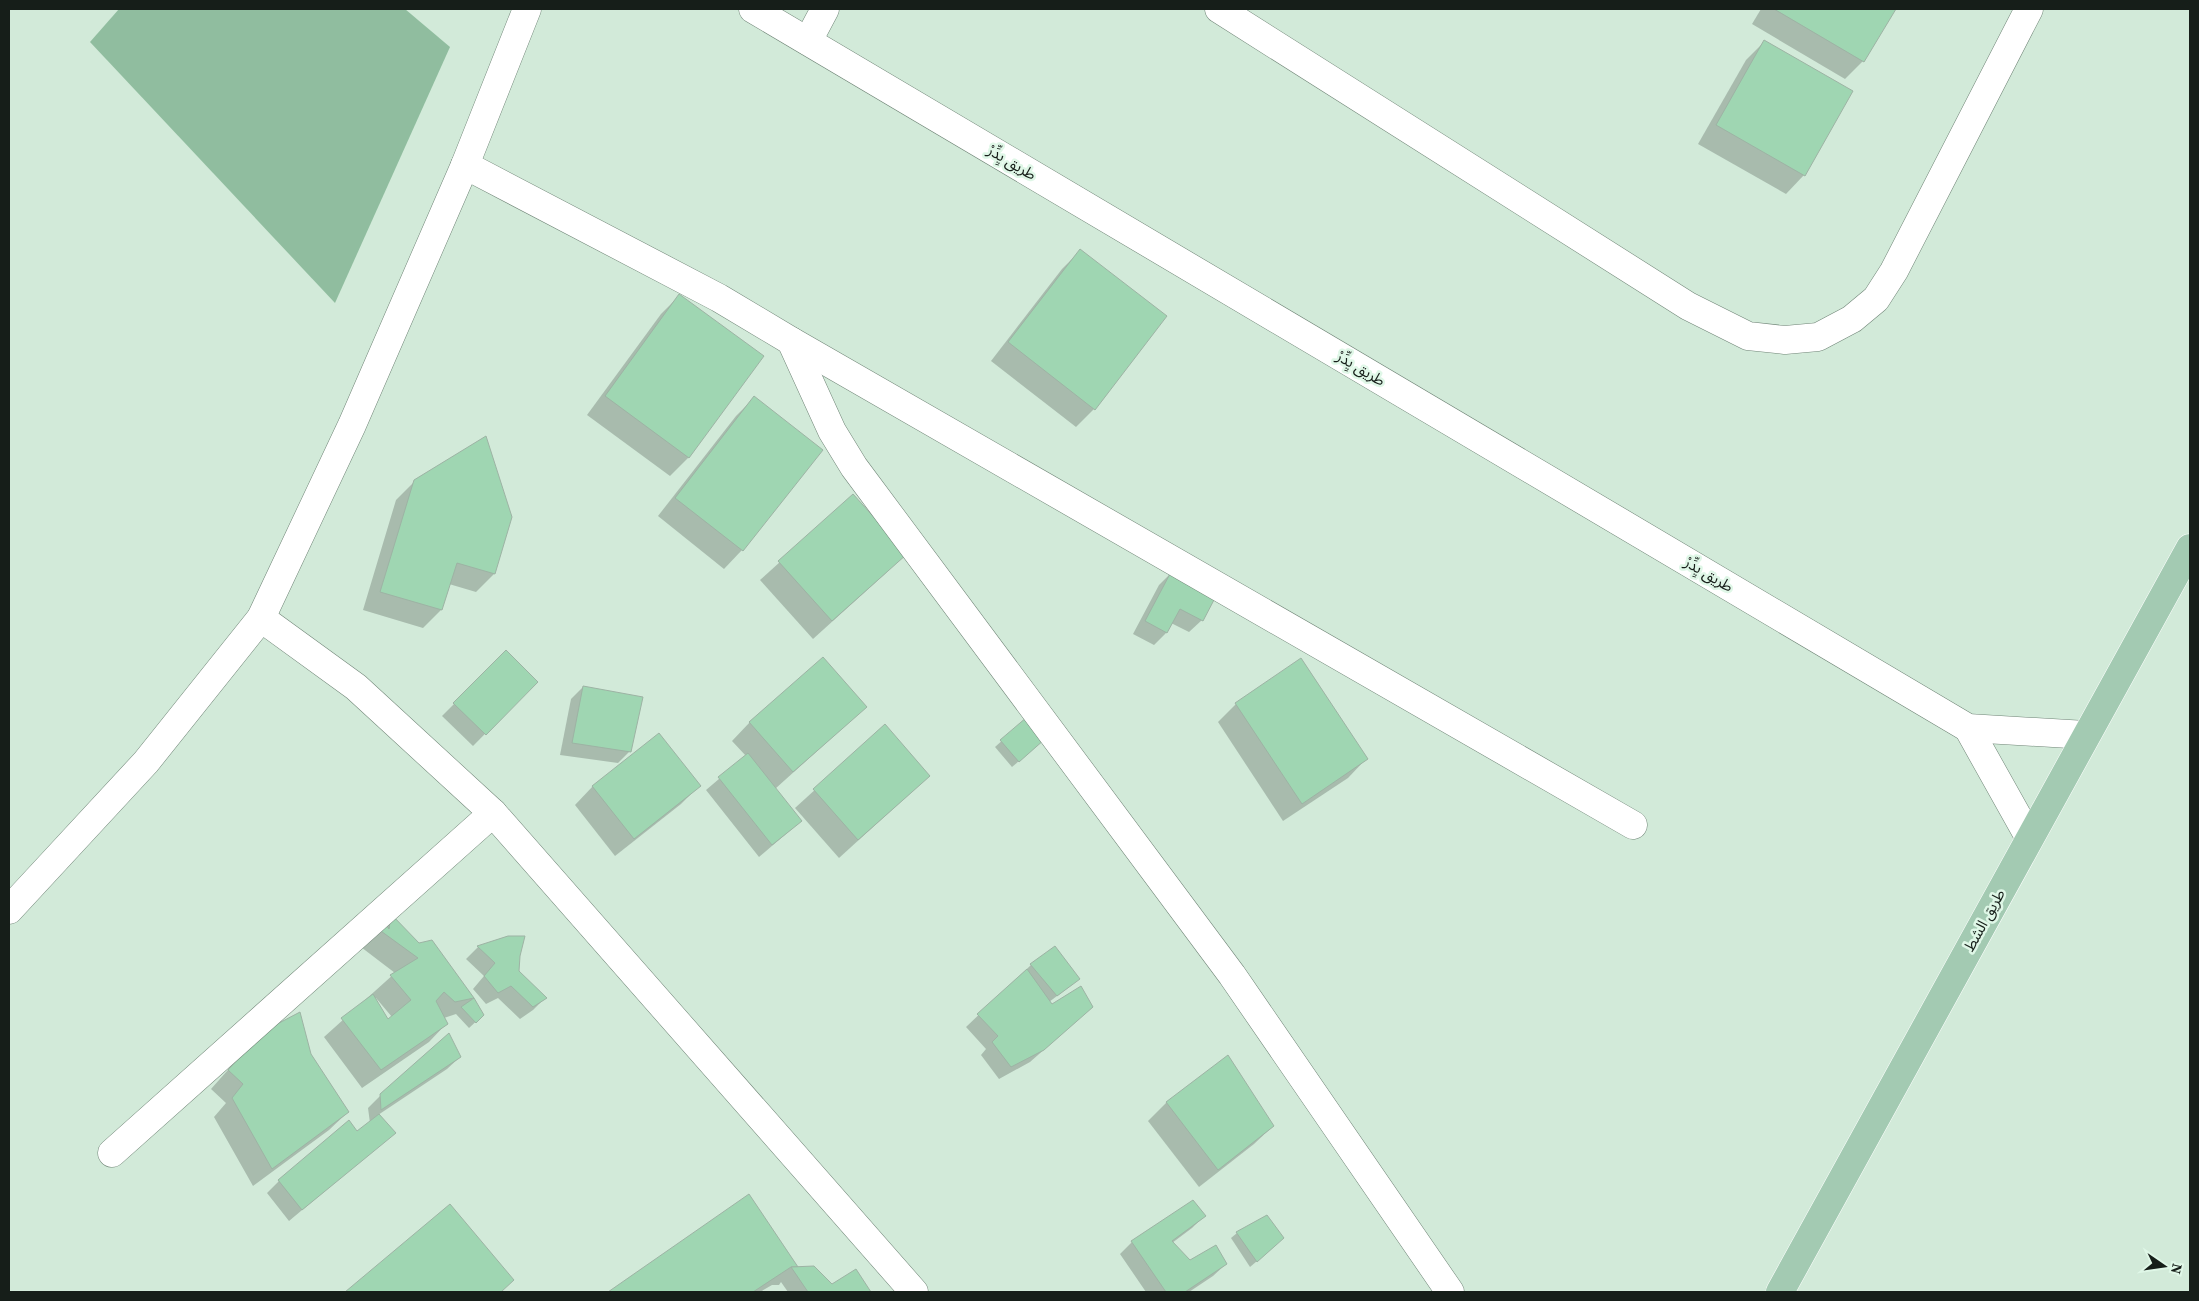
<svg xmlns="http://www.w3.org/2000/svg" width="2199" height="1301" font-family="'Source Serif 4','Noto Sans Arabic',serif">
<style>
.green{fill:#90bd9f}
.shadow{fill:#0003;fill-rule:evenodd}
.building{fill:#9fd6b2;stroke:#9db3a4}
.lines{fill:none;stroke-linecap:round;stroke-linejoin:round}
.minor-casing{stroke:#708577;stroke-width:29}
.major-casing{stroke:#fff;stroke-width:29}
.minor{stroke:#fff;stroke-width:28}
.major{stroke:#a3cab2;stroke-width:28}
.labels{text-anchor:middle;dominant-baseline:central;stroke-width:5;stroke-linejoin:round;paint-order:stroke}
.street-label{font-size:15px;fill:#161e19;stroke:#dff7e7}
</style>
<rect width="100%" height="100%" fill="#d2ead9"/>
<!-- green -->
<polygon class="green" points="119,9 405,9 450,47 335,303 90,42"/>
<!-- shadow -->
<g class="shadow">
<polygon points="1761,9 1894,9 1863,61 1845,79 1752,24"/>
<polygon points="1764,42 1804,175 1786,194 1698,144 1746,60"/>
<polygon points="1080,251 1094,409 1076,427 991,361 1062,269"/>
<polygon points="679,296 762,357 688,458 670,476 587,415 661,314"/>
<polygon points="754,398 742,550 724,569 658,516 736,416"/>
<polygon points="415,481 494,574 476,592 449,584 441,610 423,628 363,610 396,500"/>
<polygon points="853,496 887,572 813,639 760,580"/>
<polygon points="1171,573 1202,620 1189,632 1171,623 1166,633 1154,645 1133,634 1159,585"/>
<polygon points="506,652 536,682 473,746 442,716"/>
<polygon points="583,687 630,751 618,763 560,755 571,699"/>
<polygon points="1236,704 1366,759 1348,778 1283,821 1218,722"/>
<polygon points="866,707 775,789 801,821 759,857 706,790 746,756 732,741 750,722"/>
<polygon points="1026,719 1038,745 1012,767 995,747"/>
<polygon points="885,726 929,776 839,858 795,808"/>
<polygon points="593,786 699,786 681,804 615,856 575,805"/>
<path d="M 391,915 L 419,945 L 431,941 L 483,1015 L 469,1028 L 456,1014 L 444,1018 L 447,1023 L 429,1042 L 362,1088 L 324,1037 L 395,973 L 357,944 ZM 376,998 L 392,1017 L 388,1021 L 374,999 Z"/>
<polygon points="508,937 518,955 518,971 545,998 533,1010 520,1019 498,998 486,1004 473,989 484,976 466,959 478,947"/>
<polygon points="1031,965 1073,984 1049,1002 1052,1005 1079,1019 1030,1062 999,1079 981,1055 986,1049 966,1027"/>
<polygon points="244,1052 309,1055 348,1112 329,1130 253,1186 214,1117 226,1103 211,1089"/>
<polygon points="1228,1056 1273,1126 1254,1144 1199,1187 1148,1121 1166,1103"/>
<polygon points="460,1057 447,1069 378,1115 394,1133 289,1221 267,1193 279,1181 370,1123 368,1108 381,1095"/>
<polygon points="749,1196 797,1268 832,1285 856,1270 869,1292 788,1292 781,1282 779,1285 772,1285 760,1292 611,1292"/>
<polygon points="450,1206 512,1280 500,1292 347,1292"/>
<polygon points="1204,1216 1192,1228 1172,1243 1190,1262 1226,1264 1213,1276 1189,1292 1146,1292 1120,1254 1132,1242"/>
<polygon points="1237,1233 1277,1244 1250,1267 1231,1238"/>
</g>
<!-- building -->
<g class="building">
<polygon points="1774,9 1896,9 1864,62"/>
<polygon points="1764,40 1853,91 1805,176 1716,125"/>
<polygon points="1080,249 1167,316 1095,410 1008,342"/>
<polygon points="679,294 764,356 689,458 605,396"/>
<polygon points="754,396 823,450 743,551 675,498"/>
<polygon points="486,436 512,517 495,574 457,563 442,610 380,592 414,480"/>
<polygon points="853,494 907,554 832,621 778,561"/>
<polygon points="1171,572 1216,596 1203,621 1180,609 1167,633 1145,621"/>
<polygon points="506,650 538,682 486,735 453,703"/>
<polygon points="823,657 867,707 793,772 749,722"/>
<polygon points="1301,658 1368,759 1302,804 1235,703"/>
<polygon points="583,686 643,697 631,752 572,743"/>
<polygon points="1027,717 1045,739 1019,762 1000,740"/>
<polygon points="885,724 930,776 858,840 813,789"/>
<polygon points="659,733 701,786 634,839 592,786"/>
<polygon points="748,753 802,821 772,845 718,777"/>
<polygon points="391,914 419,943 432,940 474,998 455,1002 444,992 436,1001 448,1024 381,1070 341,1018 373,994 388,1019 411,1000 390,975 418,958 374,926 382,919 389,929"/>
<polygon points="508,936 525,936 520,956 519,971 547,998 533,1007 511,986 498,993 484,976 495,963 477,946"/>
<polygon points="1055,946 1080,979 1057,996 1030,964"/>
<polygon points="1027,969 1052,1004 1081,986 1093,1007 1044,1050 1011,1067 992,1042 998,1036 977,1014"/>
<polygon points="474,998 484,1015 476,1023 461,1007"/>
<polygon points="300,1012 311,1054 349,1112 272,1169 232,1098 243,1084 228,1070 262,1032"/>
<polygon points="449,1033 461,1057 381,1110 380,1094"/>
<polygon points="1228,1055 1274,1126 1218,1170 1166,1102"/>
<polygon points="379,1114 396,1133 302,1210 278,1180 349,1120 357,1131"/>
<polygon points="749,1194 798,1267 791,1267 753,1292 608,1292"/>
<polygon points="1193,1200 1206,1216 1172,1241 1190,1260 1216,1245 1227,1264 1185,1292 1166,1292 1131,1241"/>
<polygon points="450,1204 514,1280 501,1292 345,1292"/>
<polygon points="1267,1215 1284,1238 1257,1262 1236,1232"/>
<polygon points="814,1266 832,1284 856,1269 871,1292 808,1292 791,1267"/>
</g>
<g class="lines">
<!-- minor casing -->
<g class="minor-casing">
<g id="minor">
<polyline points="753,9 1968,728 2086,735"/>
<polyline points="1219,9 1688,306 1748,336 1785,340 1818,337 1852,319 1876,299 1894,271 2029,9"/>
<polyline points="808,41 825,9"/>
<polyline points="465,165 719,298 791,341 1633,825"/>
<polyline points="791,341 832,431 854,467 1232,975 1450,1292"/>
<polyline points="261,618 356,687 493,813 914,1292"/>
<polyline points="1968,728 2029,837"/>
<polyline points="9,910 146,762 261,618 352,425 465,165 527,9"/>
<polyline points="112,1153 493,813"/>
</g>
</g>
<!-- major casing -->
<g class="major-casing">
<polyline id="major" points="1780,1292 2190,548"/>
</g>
<!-- minor -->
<use href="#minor" class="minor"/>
<!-- major -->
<use href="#major" class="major"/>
</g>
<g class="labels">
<!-- street labels -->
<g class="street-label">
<text transform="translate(1012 162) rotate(31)">طريق يِدِّرْ</text>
<text transform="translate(1361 368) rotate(31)">طريق يِدِّرْ</text>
<text transform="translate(1709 574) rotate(31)">طريق يِدِّرْ</text>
<text transform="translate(1984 920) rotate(-61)">طريق الشط</text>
</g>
</g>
<!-- border -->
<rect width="2199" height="1301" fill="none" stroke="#161e19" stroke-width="20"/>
<!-- north arrow -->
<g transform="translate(2164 1266) rotate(103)" stroke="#dff7e7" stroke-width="4" paint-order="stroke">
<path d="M0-4L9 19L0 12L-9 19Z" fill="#161e19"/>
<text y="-8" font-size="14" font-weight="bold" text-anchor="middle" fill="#161e19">N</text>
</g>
</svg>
